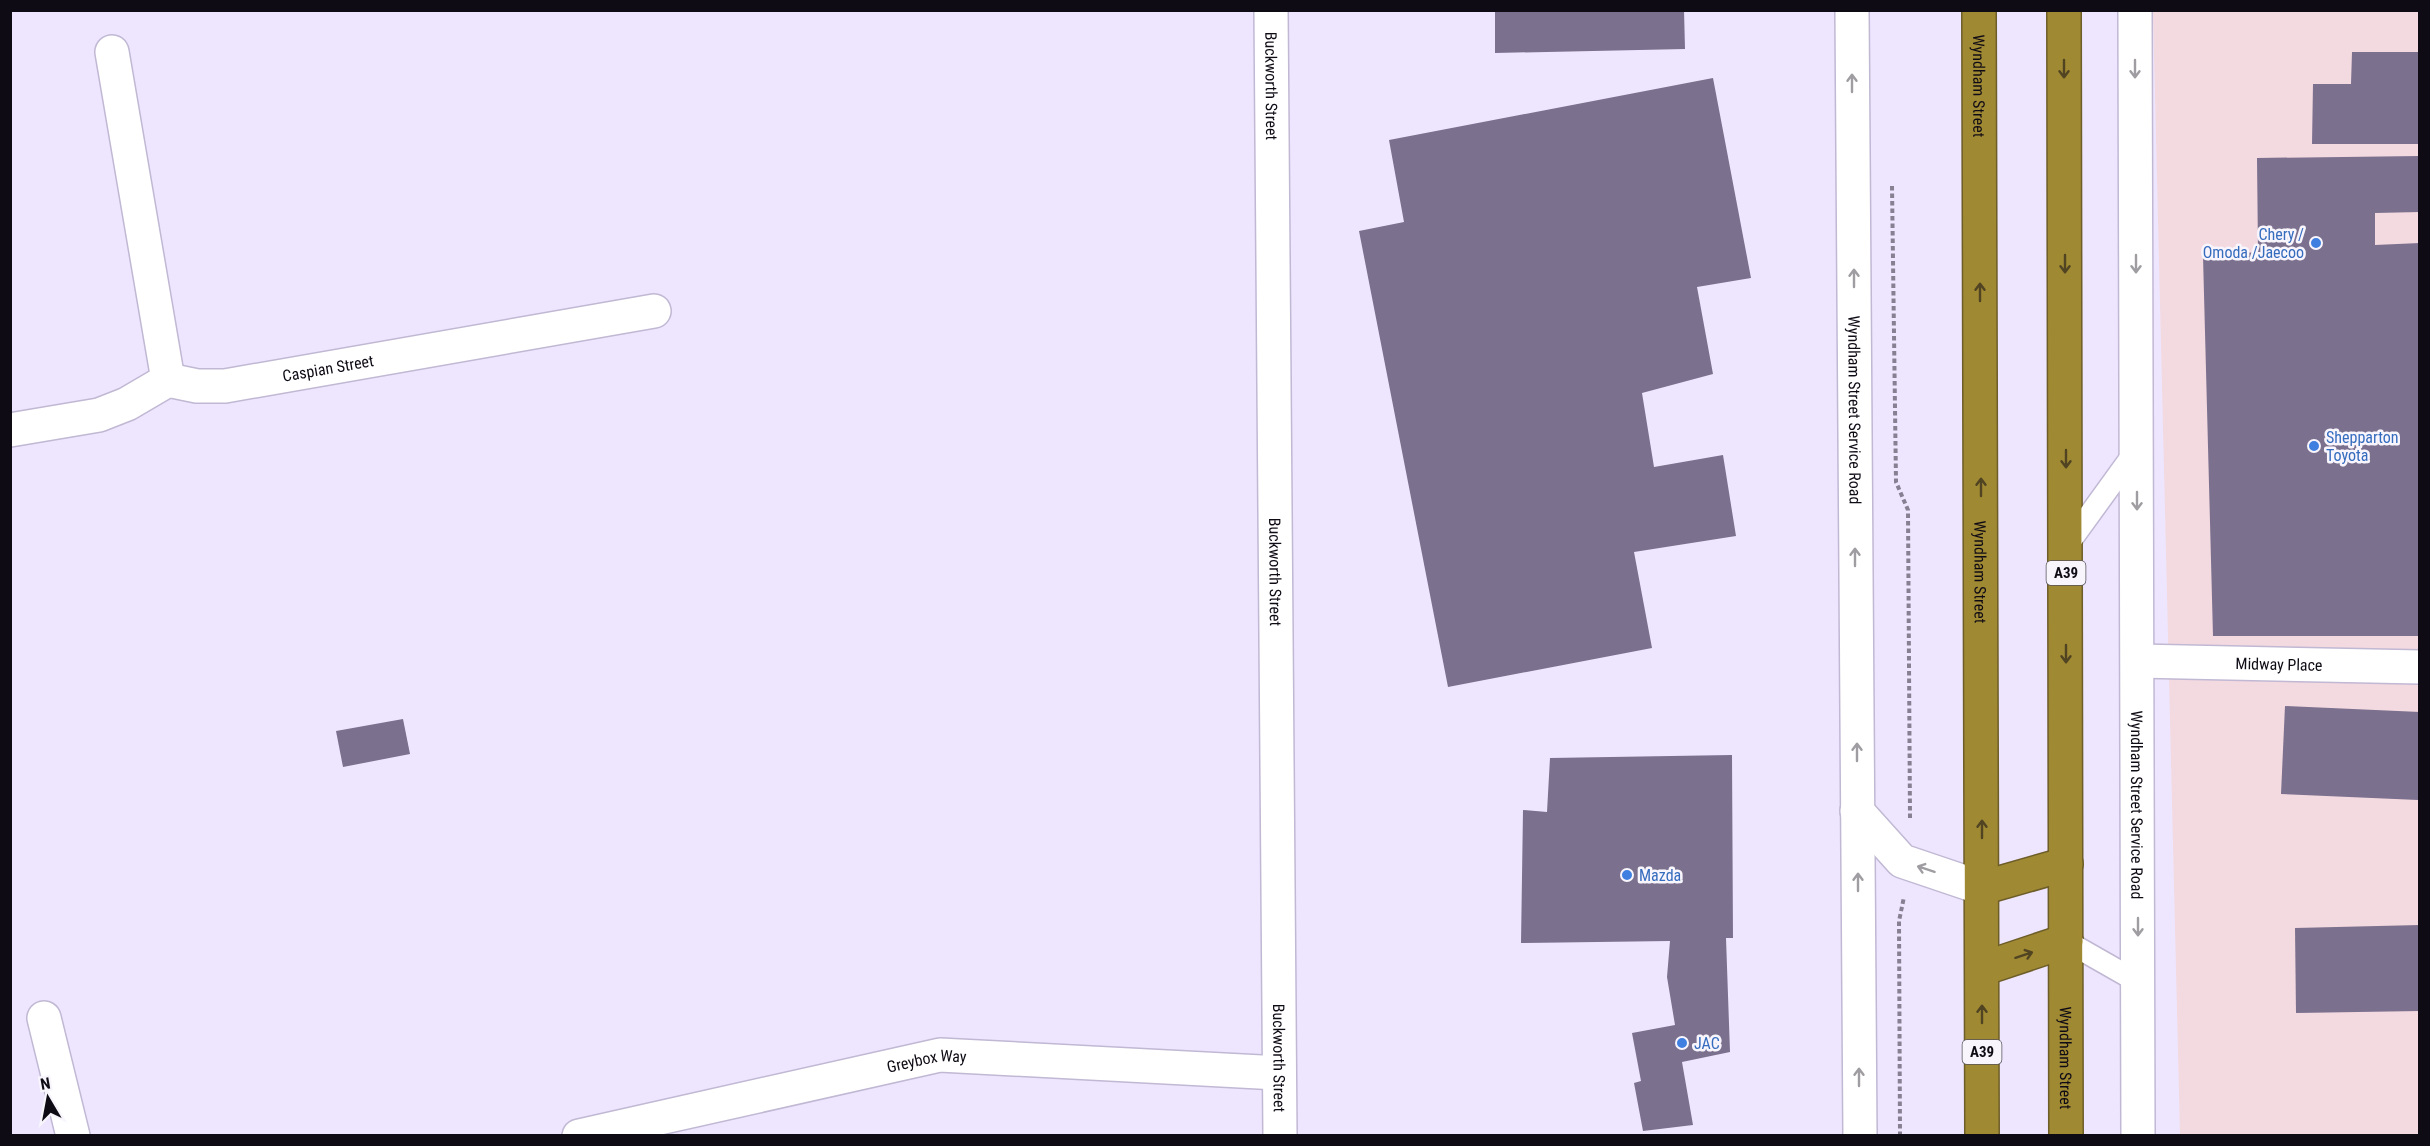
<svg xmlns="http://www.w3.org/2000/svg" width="2430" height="1146" font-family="'Roboto Condensed',sans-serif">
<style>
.commercial{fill:#f3d9e0}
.building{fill:#7b708e}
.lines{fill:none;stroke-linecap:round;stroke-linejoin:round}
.lane-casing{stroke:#c1b8d4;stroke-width:24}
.street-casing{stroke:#c1b8d4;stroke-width:36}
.highway-casing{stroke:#6d5d28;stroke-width:36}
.path{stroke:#868092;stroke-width:4;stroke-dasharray:4.5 3;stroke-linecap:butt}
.lane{stroke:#fff;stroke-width:21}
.street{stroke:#fff;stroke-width:33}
.highway{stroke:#a08933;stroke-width:33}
.oneway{stroke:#504422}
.oneway2{stroke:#9f9da1}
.shop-dot{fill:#3f7fe0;stroke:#f8f6fc;stroke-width:2}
.labels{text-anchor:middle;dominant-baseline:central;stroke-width:5;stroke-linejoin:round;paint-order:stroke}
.shield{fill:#f8f6fc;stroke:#55525a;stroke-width:1.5}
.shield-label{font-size:15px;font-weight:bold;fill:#0f0b15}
.street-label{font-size:16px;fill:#0f0b15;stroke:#f8f6fc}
.shop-label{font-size:16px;fill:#366cbe;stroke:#f8f6fc;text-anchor:start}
</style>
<rect width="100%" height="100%" fill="#eee6fe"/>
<!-- commercial -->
<polygon class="commercial" points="2153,11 2419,11 2419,1135 2180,1135"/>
<!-- building -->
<g class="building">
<polygon points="1495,10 1684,10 1685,49 1495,53"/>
<polygon points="2352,52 2420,52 2420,144 2312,144 2313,84 2351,84"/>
<polygon points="1713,78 1751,278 1697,287 1713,374 1642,393 1654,467 1723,455 1736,536 1634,552 1652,648 1448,687 1359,231 1404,222 1389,140"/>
<polygon points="2420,156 2420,212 2375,213 2375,245 2420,243 2420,636 2213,636 2203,256 2258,252 2257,158"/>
<polygon points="2285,706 2420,712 2418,800 2281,794"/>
<polygon points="403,719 410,754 343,767 336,731"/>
<polygon points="1732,755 1733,938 1726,938 1730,1052 1682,1062 1693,1125 1643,1131 1634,1083 1641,1081 1632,1033 1675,1025 1667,977 1670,941 1521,943 1523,810 1547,812 1550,758"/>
<polygon points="2420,925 2420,1011 2296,1013 2295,928"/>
</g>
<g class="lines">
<!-- lane casing -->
<g class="lane-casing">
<g id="lane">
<polyline points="2066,547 2137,449"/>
<polyline points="2066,941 2138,982"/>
</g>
</g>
<!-- street casing -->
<g class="street-casing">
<g id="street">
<path id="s1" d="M 1271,10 L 1280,1136"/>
<path id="s2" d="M 1852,10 L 1860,1136"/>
<path id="s3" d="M 2135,10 L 2138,1136"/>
<polyline points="112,52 168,380"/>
<path id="s4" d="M 10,430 L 99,415 L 127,404 L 168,380 L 197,386 L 225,386 L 654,311"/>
<path id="s5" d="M 2138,661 L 2420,667"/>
<polyline points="1857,811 1902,861 1982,888"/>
<polyline points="44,1018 73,1136"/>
<path id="s6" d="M 579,1136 L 940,1055 L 1279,1073"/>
</g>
</g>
<!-- highway casing -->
<g class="highway-casing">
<g id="highway">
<path id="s7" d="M 1979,10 L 1982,1136"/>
<path id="s8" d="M 2064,10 L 2066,1136"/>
<polyline points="1982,888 2066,864"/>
<polyline points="1982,969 2066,941"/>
</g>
</g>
<!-- path -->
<g class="path">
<polyline points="1892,186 1896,482 1908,510 1910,818"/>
<polyline points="1900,1136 1899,921 1904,897"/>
</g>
<!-- lane -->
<use href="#lane" class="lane"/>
<!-- street -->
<use href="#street" class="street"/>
<!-- highway -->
<use href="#highway" class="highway"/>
</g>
<!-- one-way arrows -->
<defs><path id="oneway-shaft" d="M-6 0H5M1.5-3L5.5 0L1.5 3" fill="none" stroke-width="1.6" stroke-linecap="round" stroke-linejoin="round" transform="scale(1.5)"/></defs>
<g class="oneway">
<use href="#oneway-shaft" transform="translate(2064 69) rotate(90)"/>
<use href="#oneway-shaft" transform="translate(2065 264) rotate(90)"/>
<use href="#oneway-shaft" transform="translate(1980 292) rotate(-90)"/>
<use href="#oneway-shaft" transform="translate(2066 459) rotate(90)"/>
<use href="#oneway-shaft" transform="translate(1981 487) rotate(-90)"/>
<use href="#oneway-shaft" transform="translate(2066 654) rotate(90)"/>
<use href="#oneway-shaft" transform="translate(1982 829) rotate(-90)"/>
<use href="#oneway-shaft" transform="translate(2024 955) rotate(-18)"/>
<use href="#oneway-shaft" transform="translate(1982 1014) rotate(-90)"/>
</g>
<g class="oneway2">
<use href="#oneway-shaft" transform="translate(2135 69) rotate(90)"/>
<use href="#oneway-shaft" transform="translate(1852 83) rotate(-90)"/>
<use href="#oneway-shaft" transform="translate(2136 264) rotate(90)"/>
<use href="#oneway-shaft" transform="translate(1854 278) rotate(-90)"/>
<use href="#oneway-shaft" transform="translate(2137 501) rotate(90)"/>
<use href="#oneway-shaft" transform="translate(1855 557) rotate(-90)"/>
<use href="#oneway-shaft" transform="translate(1857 752) rotate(-90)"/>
<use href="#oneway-shaft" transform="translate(1926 869) rotate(-162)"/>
<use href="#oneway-shaft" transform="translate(1858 882) rotate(-90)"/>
<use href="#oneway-shaft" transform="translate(2138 927) rotate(90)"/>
<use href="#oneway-shaft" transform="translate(1859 1077) rotate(-90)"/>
</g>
<!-- markers -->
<g class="shop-dot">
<circle cx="2316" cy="243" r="6"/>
<circle cx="2314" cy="446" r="6"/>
<circle cx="1627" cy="875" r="6"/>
<circle cx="1682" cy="1043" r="6"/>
</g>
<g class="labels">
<!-- shield labels -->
<g class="shield">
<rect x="2046.5" y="561" width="39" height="24" rx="4.5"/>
<rect x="1962.5" y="1040" width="39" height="24" rx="4.5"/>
</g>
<g class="shield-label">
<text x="2066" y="573">A39</text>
<text x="1982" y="1052">A39</text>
</g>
<!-- street labels -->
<g class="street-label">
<text stroke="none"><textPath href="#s1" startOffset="76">Buckworth Street</textPath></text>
<text stroke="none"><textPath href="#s7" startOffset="76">Wyndham Street</textPath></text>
<text stroke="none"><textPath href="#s4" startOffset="330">Caspian Street</textPath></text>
<text stroke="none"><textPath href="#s2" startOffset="400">Wyndham Street Service Road</textPath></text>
<text stroke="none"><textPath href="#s1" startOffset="562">Buckworth Street</textPath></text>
<text stroke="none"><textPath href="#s7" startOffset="562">Wyndham Street</textPath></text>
<text stroke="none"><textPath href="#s5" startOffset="141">Midway Place</textPath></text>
<text stroke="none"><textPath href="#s3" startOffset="795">Wyndham Street Service Road</textPath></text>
<text stroke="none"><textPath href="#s1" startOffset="1048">Buckworth Street</textPath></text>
<text stroke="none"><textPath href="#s8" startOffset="1048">Wyndham Street</textPath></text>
<text stroke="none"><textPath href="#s6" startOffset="356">Greybox Way</textPath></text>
</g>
<!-- shop labels -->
<g class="shop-label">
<text x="2304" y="234" text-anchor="end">Chery /<tspan x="2304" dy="18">Omoda /Jaecoo</tspan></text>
<text x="2326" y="437">Shepparton<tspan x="2326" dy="18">Toyota</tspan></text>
<text x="1639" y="875">Mazda</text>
<text x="1694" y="1043">JAC</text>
</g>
</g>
<!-- border -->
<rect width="2430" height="1146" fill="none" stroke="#0f0b15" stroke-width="24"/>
<!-- north arrow -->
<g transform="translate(48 1098) rotate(350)" stroke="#f8f6fc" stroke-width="4.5" paint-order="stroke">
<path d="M0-4.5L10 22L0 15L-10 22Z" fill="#0f0b15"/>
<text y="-9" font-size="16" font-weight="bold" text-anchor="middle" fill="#0f0b15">N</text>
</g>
</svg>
